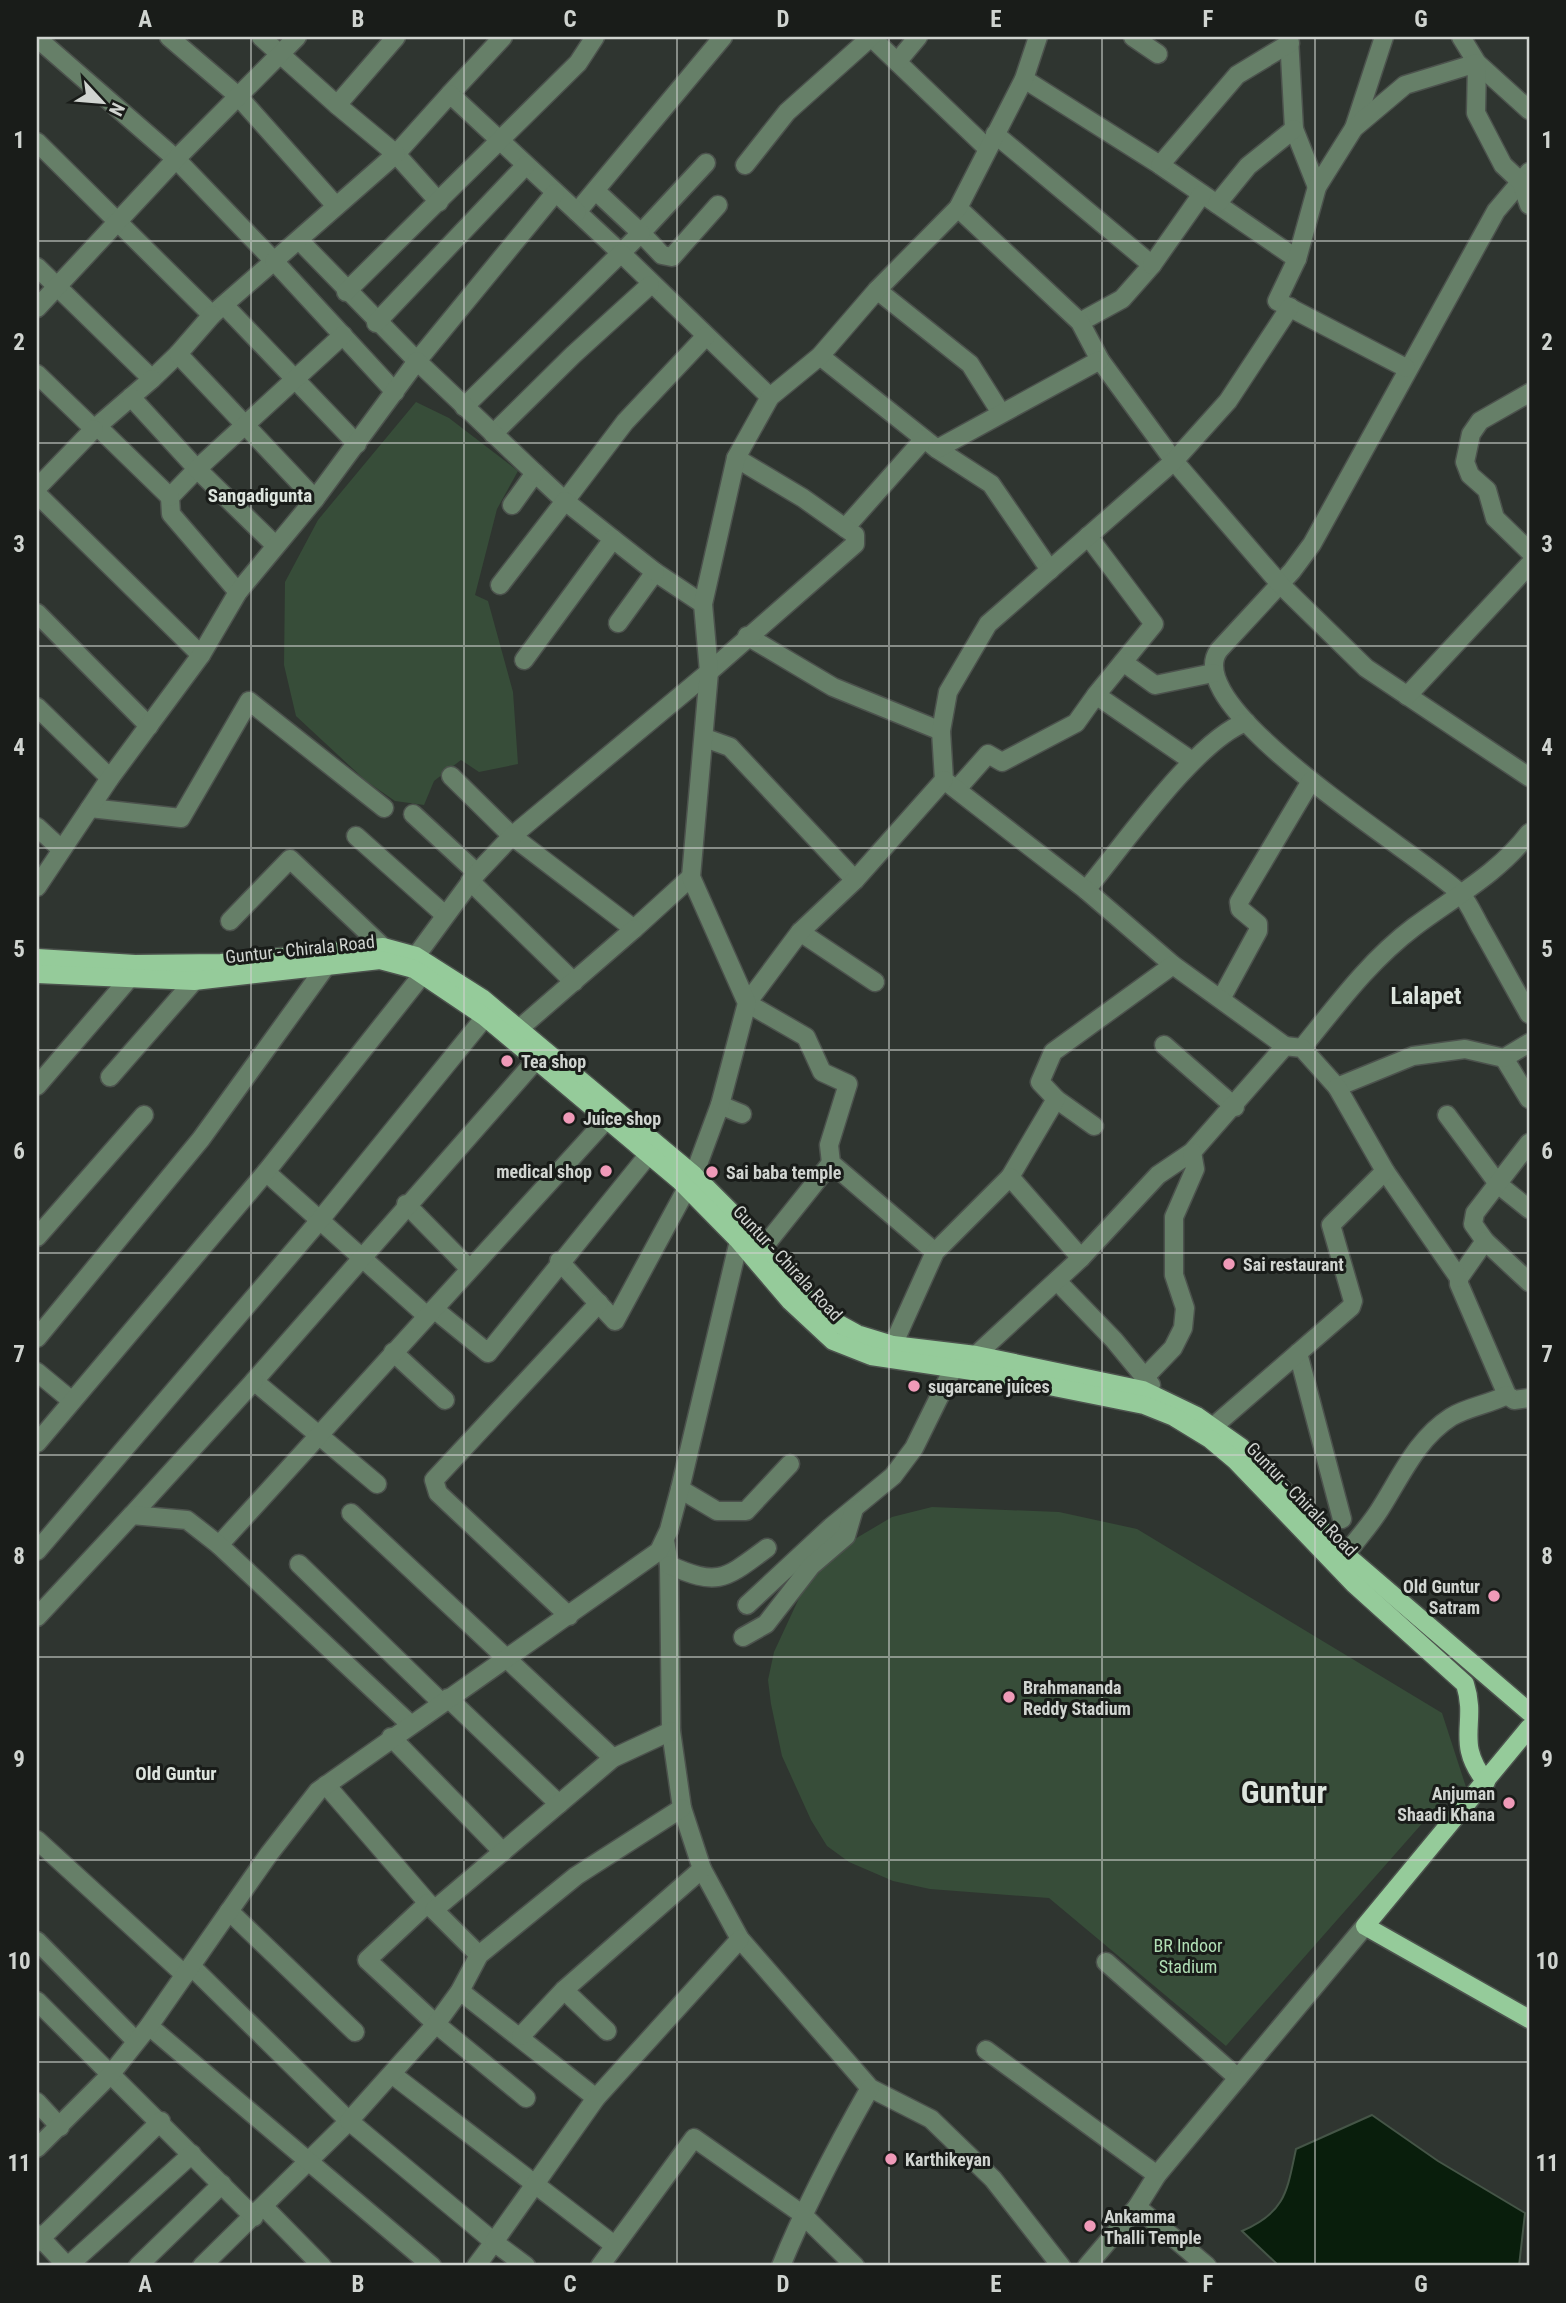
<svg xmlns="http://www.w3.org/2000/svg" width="1566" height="2303" font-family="'Roboto Condensed',sans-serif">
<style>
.green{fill:#374d39}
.water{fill:#091e0c;stroke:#455547;stroke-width:2}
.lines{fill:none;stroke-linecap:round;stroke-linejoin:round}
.minor-casing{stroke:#4c524d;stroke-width:21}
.major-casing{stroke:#4c524d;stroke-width:21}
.minor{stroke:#667f68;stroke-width:18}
.major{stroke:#95cb9a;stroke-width:18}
.grid{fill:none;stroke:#d0d4d0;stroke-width:2;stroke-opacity:0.55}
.poi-dot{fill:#ef9ab8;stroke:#191c19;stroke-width:2.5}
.labels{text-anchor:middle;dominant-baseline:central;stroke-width:6;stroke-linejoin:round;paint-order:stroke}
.street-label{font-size:18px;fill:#d0d4d0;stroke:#191c19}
.poi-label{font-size:18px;font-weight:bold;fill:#d0d4d0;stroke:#191c19;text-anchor:start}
.park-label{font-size:18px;fill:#b1dfb5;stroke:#191c19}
.neighbourhood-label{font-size:19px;font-weight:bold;fill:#dde5de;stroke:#191c19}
.district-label{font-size:24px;font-weight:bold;fill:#dde5de;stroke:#191c19}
.town-label{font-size:32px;font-weight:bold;fill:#dde5de;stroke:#191c19}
.neatline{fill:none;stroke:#d0d4d0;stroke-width:2.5}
.grid-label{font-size:23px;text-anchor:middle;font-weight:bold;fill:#d0d4d0}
</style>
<rect width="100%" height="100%" fill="#2f3530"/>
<!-- green -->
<g class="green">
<polygon points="416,402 449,418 518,471 497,509 475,595 488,601 513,692 518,764 479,772 461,760 434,781 424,805 395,801 366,781 296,716 284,665 285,582 318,520"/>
<polygon points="932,1507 1059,1512 1137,1529 1442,1713 1466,1787 1456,1785 1226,2046 1049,1898 930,1889 893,1881 849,1862 827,1846 811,1820 782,1756 771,1704 768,1680 774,1652 800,1596 817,1570 843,1546 892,1517"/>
</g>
<!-- water -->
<path class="water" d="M 1372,2115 L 1438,2161 L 1525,2213 L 1519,2266 L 1279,2266 L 1242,2231 C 1286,2212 1287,2191 1296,2149 Z"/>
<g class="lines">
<!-- minor casing -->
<g class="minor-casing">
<g id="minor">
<polyline points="169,37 238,96 336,206"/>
<polyline points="261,37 337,105"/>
<polyline points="871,37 987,148"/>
<polyline points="1133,37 1158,54"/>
<polyline points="1289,37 1294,129 1317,187"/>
<polyline points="1461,37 1477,63 1529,110"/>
<polyline points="37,38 176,159 274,261 212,315 37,142"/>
<polyline points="897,62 918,37"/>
<polyline points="1024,79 1160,165 1297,259"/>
<polyline points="450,94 503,37"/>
<polyline points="1354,128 1384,37"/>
<polyline points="995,134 1152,265 1122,299 1080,322"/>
<polyline points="706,163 641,233 662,255 672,257 718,205"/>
<polyline points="745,165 787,112 871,37"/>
<polyline points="1160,165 1237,75 1290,43"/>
<path d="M 1529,172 L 1496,211 L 1312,544 L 1292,571 L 1219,650 C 1176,708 1423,856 1460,893 C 1469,903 1475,918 1482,930 C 1498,958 1513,986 1529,1014"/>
<polyline points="597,192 641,233 621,253 577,212 723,37"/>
<polyline points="439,202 396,154 450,94 577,212"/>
<polyline points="1217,204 1248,166 1294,129"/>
<polyline points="958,208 1080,322 1100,360 1174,461 1280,584 1366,668 1529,777"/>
<polyline points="299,240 417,361 555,193"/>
<polyline points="1152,265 1202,194"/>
<polyline points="37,267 152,379 178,354"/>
<polyline points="877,290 970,364 1001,413"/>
<polyline points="346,292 578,63 595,37"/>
<polyline points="224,305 357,444"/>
<polyline points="37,308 176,159 297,37"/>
<polyline points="212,315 178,354 315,499"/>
<polyline points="376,323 526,165"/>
<polyline points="820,356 937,449 991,484 1050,570"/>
<polyline points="1406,368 1277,301 1297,259 1317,187 1354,128 1405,85 1477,63 1476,113 1503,165 1521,182 1529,205"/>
<polyline points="37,374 94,429 152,379"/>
<polyline points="395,392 274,261 396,154 337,105 396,37"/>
<polyline points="1529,393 1480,421 1471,434 1465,462 1470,475 1487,490 1495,518 1529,551"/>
<polyline points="131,397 197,469 170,497 171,514 238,592"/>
<polyline points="464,407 621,253 770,397"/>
<polyline points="97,426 170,497"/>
<polyline points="493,434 573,355 650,285"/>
<polyline points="937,449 1100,360"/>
<polyline points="37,488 94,429"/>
<polyline points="37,494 201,655"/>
<polyline points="512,505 535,473 565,501 625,422 706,336"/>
<polyline points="845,528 924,439"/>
<polyline points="1088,536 1154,624 1096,695 1192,761"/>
<polyline points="275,545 197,469 343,335"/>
<polyline points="500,585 565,501 613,539"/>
<polyline points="37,613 149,726"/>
<polyline points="618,623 655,572 703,604"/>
<polyline points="747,636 833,687 941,731"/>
<polyline points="524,660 613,539 655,572"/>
<polyline points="1123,662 1155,685 1213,673"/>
<polyline points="1407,696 1529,565"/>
<polyline points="37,707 110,778"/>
<polyline points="705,738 730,747 855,880"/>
<polyline points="451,776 512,836 634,929 691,877"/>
<polyline points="957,789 988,754 1002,762 1076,723 1096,695"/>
<polyline points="90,808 181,818 249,701 384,808"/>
<polyline points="413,814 477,873"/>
<polyline points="37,827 61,849"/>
<polyline points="356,836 445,915"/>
<polyline points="470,881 574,982"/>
<polyline points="37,887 110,778 201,655 238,592 315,499 417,361 535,473"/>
<path d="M 1086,890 C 1123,846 1196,740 1246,722"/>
<polyline points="230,921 290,859 383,947"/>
<polyline points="800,932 875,982"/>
<polyline points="416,956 477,873 512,836 709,672 855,544 855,535 803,498 736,458"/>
<polyline points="1221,999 1258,931 1258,924 1240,909 1239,902 1311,781"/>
<polyline points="520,1028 634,929"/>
<polyline points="1164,1045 1235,1107"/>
<polyline points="1285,1046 1173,965 1086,890 944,780 941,731 948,692 988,624 1174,461 1228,401 1290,307"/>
<path d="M 1302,1048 C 1337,1005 1369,961 1414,927 C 1454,897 1499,873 1529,833"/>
<polyline points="1504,1058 1529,1099"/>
<polyline points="110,1077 194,981"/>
<polyline points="37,1086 128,980"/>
<polyline points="1056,1099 1094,1126"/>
<polyline points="720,1105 742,1114"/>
<polyline points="1447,1115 1499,1185 1529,1209"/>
<polyline points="1529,1143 1475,1213 1473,1224 1485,1241 1459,1278 1459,1284 1507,1395 1514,1400 1529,1398"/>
<polyline points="1385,1171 1459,1278"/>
<polyline points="266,1172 427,1316"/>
<polyline points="1010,1177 1056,1099 1040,1082 1053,1052 1173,965"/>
<polyline points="406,1204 469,1268"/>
<polyline points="37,1237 144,1115"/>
<polyline points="1485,1241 1529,1282"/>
<polyline points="763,1248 831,1163"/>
<polyline points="935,1252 831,1163 829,1145 848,1084 822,1072 806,1037 747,1003 800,932 855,880 944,780"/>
<polyline points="559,1261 615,1321 694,1175 720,1105 747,1003 691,877 709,672 703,604 736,458 770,397 820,356 877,290 958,208 1024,79 1038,37"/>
<polyline points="1057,1281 1114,1340 1151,1385"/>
<polyline points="434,1309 488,1353 649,1154"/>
<polyline points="37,1338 201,1139 324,969"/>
<polyline points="893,1345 935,1252 1010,1177 1081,1258"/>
<polyline points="393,1352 445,1400"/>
<polyline points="1298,1353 1342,1519"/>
<polyline points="976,1355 1081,1258 1158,1175 1192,1152 1285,1046 1302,1048 1337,1087 1413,1056 1465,1049 1504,1058 1529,1043"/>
<polyline points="37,1372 72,1401"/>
<polyline points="1146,1376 1173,1348 1183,1328 1185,1308 1174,1275 1174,1217 1195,1169 1192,1152"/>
<polyline points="1214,1426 1351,1307 1353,1301 1331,1225 1385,1171 1337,1087"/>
<polyline points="37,1443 266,1172 430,965"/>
<polyline points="377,1484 254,1381 536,1060"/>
<polyline points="680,1489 717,1511 746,1511 790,1464"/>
<polyline points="351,1513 613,1758"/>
<polyline points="132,1515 254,1381"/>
<polyline points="665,1540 669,1565 671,1731 682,1808 702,1869 740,1939 870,2088 931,2119 993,2179 1061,2266"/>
<polyline points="219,1545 607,1119"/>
<polyline points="37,1551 320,1220 485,1017"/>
<path d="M 1346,1554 C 1358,1538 1372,1523 1382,1506 C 1402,1474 1418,1438 1451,1417 C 1467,1407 1490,1404 1507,1395"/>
<polyline points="299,1564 441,1702"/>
<path d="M 669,1565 C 719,1587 725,1579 767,1548"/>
<polyline points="747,1605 831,1527 893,1476 914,1448 953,1369"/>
<polyline points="569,1616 438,1493 434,1480 599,1303"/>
<polyline points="37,1617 132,1515 187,1520 219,1545 410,1724"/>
<polyline points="743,1637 766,1624 811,1566 846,1536 854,1509"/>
<polyline points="448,1698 559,1804"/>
<polyline points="391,1737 503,1852"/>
<polyline points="326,1785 434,1910"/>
<polyline points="37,1840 185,1975"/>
<polyline points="428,1903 367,1960 436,2024 526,2098"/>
<polyline points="229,1911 355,2032"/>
<polyline points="37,1941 136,2041"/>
<polyline points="479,1955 434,1910 613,1758 671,1731"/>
<polyline points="1106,1962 1238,2078"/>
<polyline points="191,1966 349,2121 202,2266"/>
<polyline points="564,1990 607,2031"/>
<polyline points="460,1991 596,2098"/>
<polyline points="37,2001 254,2217"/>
<polyline points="149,2026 432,2266"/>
<polyline points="521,2036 564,1990 702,1869"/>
<polyline points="986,2050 1157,2175"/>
<polyline points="393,2075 614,2245"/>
<polyline points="37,2102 60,2127"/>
<polyline points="37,2148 110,2075 149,2026 269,1854 318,1791 659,1551 669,1530 680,1489 742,1228"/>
<polyline points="264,2207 322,2266"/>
<polyline points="1137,2207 1207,2266"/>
<polyline points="37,2234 67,2266"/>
<polyline points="37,2242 161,2121"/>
<polyline points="68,2266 192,2154"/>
<polyline points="138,2266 222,2184"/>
<polyline points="476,2266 494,2242 349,2121 436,2024 460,1991 479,1955 576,1876 682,1808"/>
<polyline points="526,2266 494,2242 596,2098 740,1939"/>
<polyline points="600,2266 694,2138 802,2214 855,2266"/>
<path d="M 781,2266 C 806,2204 837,2146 870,2088"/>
<polyline points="1087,2266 1137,2207 1157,2175 1365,1926"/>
</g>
</g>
<!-- major casing -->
<g class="major-casing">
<g id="major">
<polyline points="37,958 135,964 221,963 383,947 416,956 482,998 694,1175 743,1224 792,1284 828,1318 857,1334 893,1345 976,1355 1143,1390 1197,1416 1241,1447 1352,1560 1529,1712"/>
<path d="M 37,974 L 194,981 L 380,960 L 414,969 L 485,1017 L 679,1180 L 738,1240 L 790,1301 L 833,1341 L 871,1356 L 979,1372 L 1144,1405 L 1174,1417 L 1210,1439 L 1235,1460 L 1354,1584 L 1465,1684 C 1478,1724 1454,1742 1486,1782"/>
<polyline points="1529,1728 1365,1926 1529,2019"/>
</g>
</g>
<!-- minor -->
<use href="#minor" class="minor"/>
<!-- major -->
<use href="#major" class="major"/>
</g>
<!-- grid -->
<path class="grid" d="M 251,37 L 251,2266M 464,37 L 464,2266M 677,37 L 677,2266M 889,37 L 889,2266M 1102,37 L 1102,2266M 1315,37 L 1315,2266M 37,241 L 1529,241M 37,443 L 1529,443M 37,646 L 1529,646M 37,848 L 1529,848M 37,1050 L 1529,1050M 37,1253 L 1529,1253M 37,1455 L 1529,1455M 37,1657 L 1529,1657M 37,1860 L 1529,1860M 37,2062 L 1529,2062"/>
<!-- markers -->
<g class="poi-dot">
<circle cx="507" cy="1061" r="7"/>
<circle cx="569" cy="1118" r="7"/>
<circle cx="606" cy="1171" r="7"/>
<circle cx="712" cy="1172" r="7"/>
<circle cx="1229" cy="1264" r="7"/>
<circle cx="914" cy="1386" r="7"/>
<circle cx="1494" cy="1596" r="7"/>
<circle cx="1009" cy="1697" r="7"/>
<circle cx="1509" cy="1803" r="7"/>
<circle cx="891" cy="2159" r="7"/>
<circle cx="1090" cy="2226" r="7"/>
</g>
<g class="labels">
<!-- street labels -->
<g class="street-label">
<text transform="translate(300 949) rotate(-6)">Guntur - Chirala Road</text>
<text transform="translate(788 1263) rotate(47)">Guntur - Chirala Road</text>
<text transform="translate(1302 1499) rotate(46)">Guntur - Chirala Road</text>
</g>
<!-- poi labels -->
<g class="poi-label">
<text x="521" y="1061">Tea shop</text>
<text x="583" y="1118">Juice shop</text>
<text x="592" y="1171" text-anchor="end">medical shop</text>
<text x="726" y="1172">Sai baba temple</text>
<text x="1243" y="1264">Sai restaurant</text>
<text x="928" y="1386">sugarcane juices</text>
<text x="1480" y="1586" text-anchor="end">Old Guntur<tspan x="1480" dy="21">Satram</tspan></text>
<text x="1023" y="1687">Brahmananda<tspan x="1023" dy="21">Reddy Stadium</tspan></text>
<text x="1495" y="1793" text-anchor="end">Anjuman<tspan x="1495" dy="21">Shaadi Khana</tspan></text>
<text x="905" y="2159">Karthikeyan</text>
<text x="1104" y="2216">Ankamma<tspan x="1104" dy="21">Thalli Temple</tspan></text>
</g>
<!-- park labels -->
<g class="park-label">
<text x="1188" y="1945">BR Indoor<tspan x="1188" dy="21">Stadium</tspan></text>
</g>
<!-- neighbourhood labels -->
<g class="neighbourhood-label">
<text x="260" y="495">Sangadigunta</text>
<text x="176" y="1773">Old Guntur</text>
</g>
<!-- district labels -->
<g class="district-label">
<text x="1426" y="996">Lalapet</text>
</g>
<!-- town labels -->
<g class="town-label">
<text x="1284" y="1792">Guntur</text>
</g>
</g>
<!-- border -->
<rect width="1566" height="2303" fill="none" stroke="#191c19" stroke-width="77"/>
<!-- north arrow -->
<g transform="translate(102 102) rotate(116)" stroke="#191c19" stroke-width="5" paint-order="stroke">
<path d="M0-5L12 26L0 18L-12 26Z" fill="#d0d4d0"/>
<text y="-10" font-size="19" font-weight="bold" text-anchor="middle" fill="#d0d4d0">N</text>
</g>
<rect x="38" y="38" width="1490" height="2226" class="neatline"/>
<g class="grid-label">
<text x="145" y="27">A</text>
<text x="358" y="27">B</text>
<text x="570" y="27">C</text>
<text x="783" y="27">D</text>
<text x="996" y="27">E</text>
<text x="1208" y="27">F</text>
<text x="1421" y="27">G</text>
<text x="19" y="148">1</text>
<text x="1547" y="148">1</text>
<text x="19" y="350">2</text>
<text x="1547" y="350">2</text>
<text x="19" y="552">3</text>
<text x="1547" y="552">3</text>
<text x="19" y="755">4</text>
<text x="1547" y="755">4</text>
<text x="19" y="957">5</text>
<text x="1547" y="957">5</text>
<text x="19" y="1159">6</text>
<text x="1547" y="1159">6</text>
<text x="19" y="1362">7</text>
<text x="1547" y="1362">7</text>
<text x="19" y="1564">8</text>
<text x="1547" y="1564">8</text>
<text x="19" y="1767">9</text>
<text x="1547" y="1767">9</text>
<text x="19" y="1969">10</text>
<text x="1547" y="1969">10</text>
<text x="19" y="2171">11</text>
<text x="1547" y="2171">11</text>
<text x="145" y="2292">A</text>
<text x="358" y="2292">B</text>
<text x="570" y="2292">C</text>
<text x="783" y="2292">D</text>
<text x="996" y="2292">E</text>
<text x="1208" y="2292">F</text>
<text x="1421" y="2292">G</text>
</g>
</svg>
